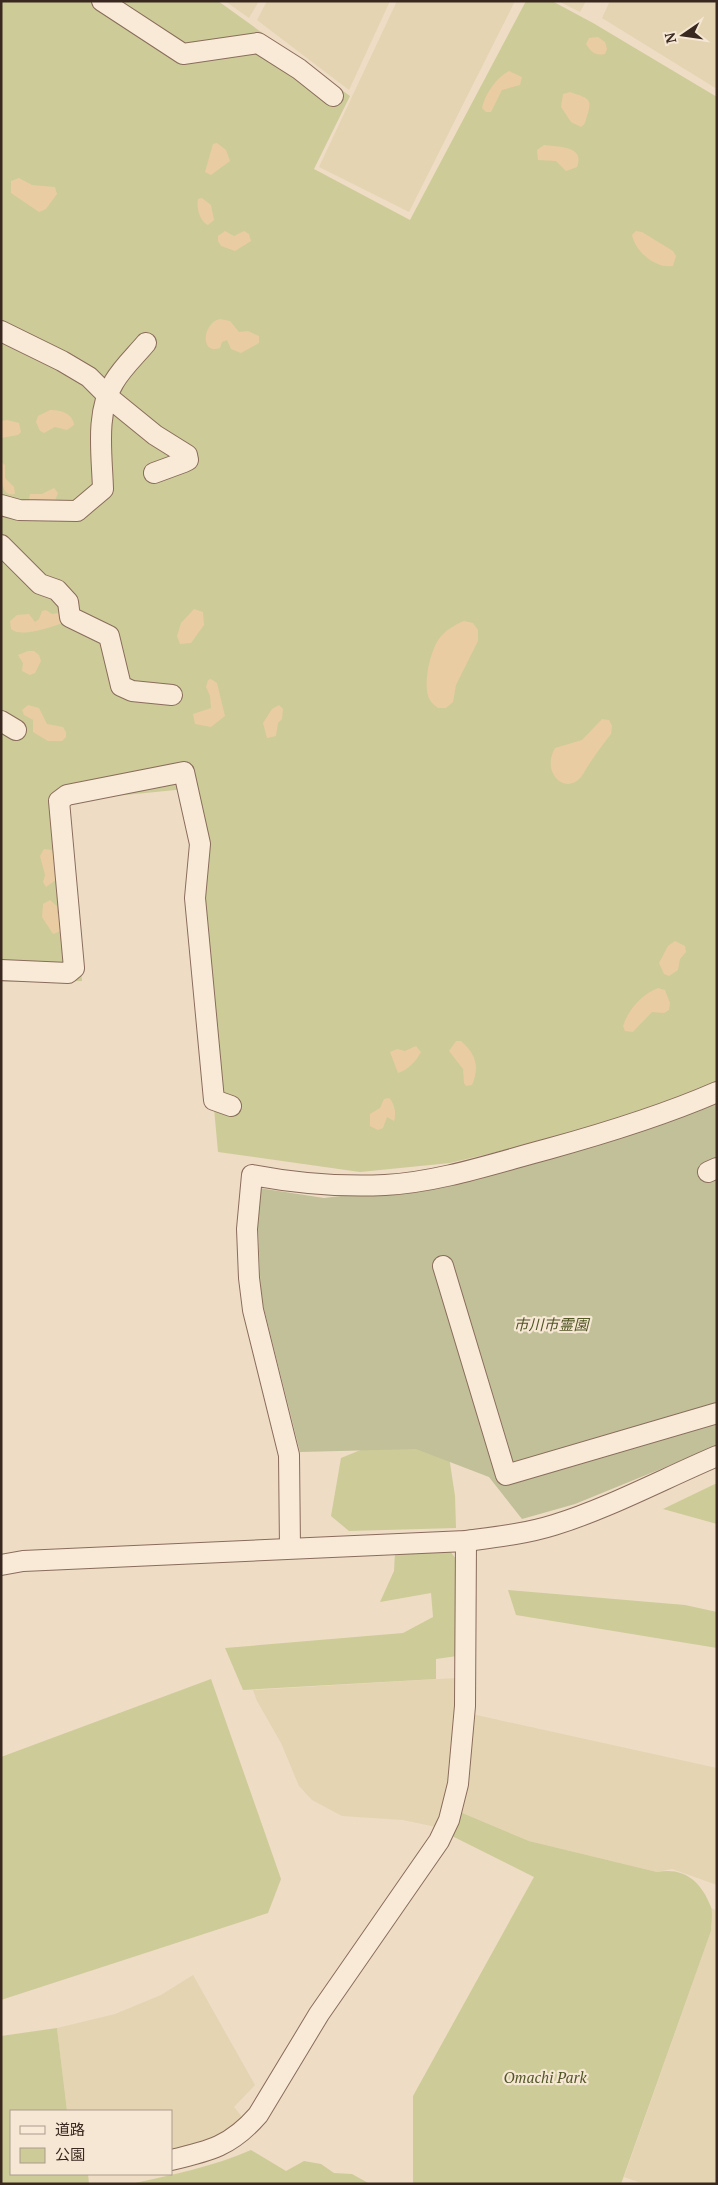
<svg xmlns="http://www.w3.org/2000/svg" width="718" height="2185" font-family="'PT Serif','Noto Sans JP',serif">
<style>
.farmland{fill:#e4d4b2}
.green{fill:#cdcb98}
.sand{fill:#eacca2}
.cemetery{fill:#c1c098}
.lines{fill:none;stroke-linecap:round;stroke-linejoin:round}
.minor-casing{stroke:#896c5b;stroke-width:22}
.minor{stroke:#f9ead8;stroke-width:20}
.labels{text-anchor:middle;dominant-baseline:central;stroke-width:4.5;stroke-linejoin:round;paint-order:stroke}
.park-label{font-size:15px;font-style:italic;fill:#515625;stroke:#f6e7d4}
</style>
<rect width="100%" height="100%" fill="#eedcc5"/>
<!-- farmland -->
<g class="farmland">
<polygon points="225,1 259,1 249,18"/>
<polygon points="267,1 390,1 349,90 257,20"/>
<polygon points="397,1 515,1 409,212 319,167"/>
<polygon points="558,1 586,1 580,12"/>
<polygon points="610,1 717,1 717,89 602,18"/>
<polygon points="456,1678 457,1705 448,1798 436,1827 403,1820 342,1816 312,1800 299,1786 281,1743 257,1701 253,1690"/>
<polygon points="472,1714 717,1768 717,1885 672,1869 657,1872 529,1841 460,1812"/>
<polygon points="711,1908 717,1911 717,2184 644,2184 624,2177 711,1931"/>
<polygon points="193,1975 255,2085 234,2107 243,2118 216,2140 171,2152 171,2111 67,2111 57,2028 115,2014 161,1995"/>
</g>
<!-- green -->
<g class="green">
<polygon points="1,1 218,1 350,96 314,169 410,220 526,1 552,1 593,23 717,97 717,1084 660,1107 581,1132 450,1163 360,1172 218,1152 185,789 66,801 82,981 1,982"/>
<polygon points="368,1447 448,1450 455,1496 456,1528 349,1531 331,1516 341,1458"/>
<polygon points="717,1483 717,1524 663,1509"/>
<polygon points="450,1551 456,1559 457,1656 436,1659 436,1679 243,1690 225,1648 403,1633 433,1617 431,1593 380,1602 394,1571 395,1553"/>
<polygon points="508,1590 685,1605 717,1612 717,1648 516,1615"/>
<polygon points="211,1679 281,1879 268,1913 1,2000 1,1757"/>
<path d="M 460,1812 L 529,1841 L 657,1872 C 684,1867 701,1881 711,1907 C 713,1914 711,1924 711,1931 L 621,2184 L 413,2184 L 413,2096 L 534,1877 L 450,1835 Z"/>
<polygon points="57,2028 67,2111 11,2111 11,2174 88,2174 89,2184 1,2184 1,2036"/>
<path d="M 251,2150 L 286,2171 L 304,2161 L 321,2164 L 334,2173 L 352,2174 L 370,2184 L 130,2184 C 172,2175 212,2167 251,2150 Z"/>
</g>
<!-- sand -->
<g class="sand">
<path d="M 598,37 L 605,42 L 607,49 L 605,54 C 595,56 591,52 586,44 L 589,38 Z"/>
<path d="M 509,71 L 522,77 L 520,85 L 502,90 L 491,112 L 486,112 L 482,108 C 485,94 496,78 509,71 Z"/>
<path d="M 570,92 C 586,98 594,97 587,116 C 585,121 586,124 581,127 L 571,122 L 561,107 L 563,94 Z"/>
<polygon points="217,143 226,150 230,161 211,175 205,172 213,144"/>
<path d="M 544,145 C 556,147 586,145 577,167 L 566,171 L 556,161 L 538,160 L 537,150 Z"/>
<polygon points="19,178 32,185 55,187 57,194 46,209 39,212 11,193 11,181"/>
<path d="M 202,198 L 211,205 L 214,220 L 208,225 C 200,222 196,207 198,199 Z"/>
<polygon points="225,231 234,236 244,231 249,234 251,241 235,251 221,246 218,241 218,236"/>
<path d="M 636,231 L 642,232 L 673,251 L 676,256 L 673,266 C 655,269 635,251 632,235 Z"/>
<path d="M 220,319 L 230,321 L 239,332 L 248,331 L 259,336 L 259,343 L 241,353 L 231,349 L 227,340 L 222,342 L 220,348 C 199,355 203,322 220,319 Z"/>
<path d="M 50,410 C 60,410 73,413 74,425 L 67,430 L 55,427 L 44,433 L 40,431 L 36,422 L 38,416 Z"/>
<polygon points="7,420 19,423 21,432 18,435 1,438 1,421"/>
<path d="M 1,462 L 5,465 L 5,478 L 14,487 L 15,494 C 0,498 1,474 1,462 Z"/>
<polygon points="54,488 58,493 54,503 33,503 29,499 30,494 42,494"/>
<polygon points="194,609 203,612 204,625 191,643 180,644 177,636 181,623"/>
<path d="M 46,610 L 52,614 L 58,613 L 61,610 L 69,621 C 56,625 21,639 11,629 L 10,621 L 17,615 L 29,614 L 35,622 L 39,619 L 42,611 Z"/>
<path d="M 464,621 L 473,623 L 478,630 L 478,641 L 456,685 L 453,702 L 446,708 L 438,708 C 436,706 431,703 430,700 C 422,686 430,651 439,639 C 444,631 456,624 464,621 Z"/>
<polygon points="28,651 34,651 39,655 41,661 35,673 30,675 22,671 23,663 18,655"/>
<polygon points="211,679 217,683 225,716 211,727 195,724 193,714 211,708 210,696 206,687 208,680"/>
<polygon points="28,705 39,708 47,724 63,727 66,732 66,737 62,741 48,741 33,732 33,720 24,715 22,710"/>
<polygon points="279,705 283,709 282,719 278,723 276,736 267,738 263,723 272,709"/>
<path d="M 602,719 L 609,720 L 612,726 L 611,734 C 603,744 595,755 588,766 C 585,770 583,776 579,779 C 564,794 541,772 555,748 L 582,740 Z"/>
<polygon points="44,849 52,850 56,866 56,880 46,887 43,882 45,875 40,856"/>
<polygon points="50,900 57,906 57,913 62,918 61,931 53,934 42,917 43,904"/>
<polygon points="675,941 685,946 686,952 680,959 678,970 669,976 664,974 659,963 668,946"/>
<path d="M 658,988 L 665,990 L 670,1003 L 669,1010 L 664,1013 L 652,1012 L 633,1032 L 625,1031 L 623,1026 C 628,1010 642,994 658,988 Z"/>
<path d="M 456,1041 L 461,1041 C 476,1054 480,1067 472,1085 L 466,1086 L 464,1083 L 463,1069 L 449,1051 Z"/>
<path d="M 416,1046 L 421,1052 C 417,1060 407,1071 398,1073 L 390,1052 L 397,1049 L 405,1051 Z"/>
<path d="M 389,1098 C 394,1102 397,1114 394,1121 L 387,1117 L 383,1128 L 378,1130 L 370,1126 L 370,1114 L 380,1108 L 384,1099 Z"/>
</g>
<!-- cemetery -->
<polygon class="cemetery" points="717,1098 717,1446 575,1504 522,1519 489,1477 416,1449 300,1452 261,1297 258,1227 259,1188 324,1198 428,1186"/>
<g class="lines">
<!-- minor casing -->
<g class="minor-casing">
<g id="minor">
<polyline points="102,1 183,54 258,43 299,69 333,96"/>
<polyline points="1,331 62,361 89,377 112,400 155,435 187,455 188,460 184,462 154,473"/>
<path d="M 1,505 L 19,510 L 77,511 L 103,489 C 102,455 95,412 114,382 C 122,368 136,355 146,343"/>
<polyline points="1,545 40,584 57,590 68,602 70,617 109,636 121,686 132,691 172,695"/>
<polyline points="1,721 16,730"/>
<polyline points="1,970 68,973 74,968 59,801 67,795 184,772 200,844 195,898 214,1100 231,1106"/>
<polyline points="708,1172 717,1168"/>
<polyline points="443,1266 506,1475 717,1413"/>
<path d="M 290,1548 L 289,1455 L 253,1310 L 249,1278 L 247,1229 L 252,1175 C 294,1183 342,1187 385,1185 C 440,1182 495,1163 548,1149 C 606,1133 662,1116 717,1092"/>
<path d="M 1,1565 L 23,1561 L 466,1541 C 496,1537 525,1534 554,1525 C 609,1508 663,1479 717,1456"/>
<path d="M 171,2160 C 210,2151 231,2146 258,2115 L 319,2014 L 439,1841 L 449,1820 L 458,1784 L 465,1706 L 466,1541"/>
</g>
</g>
<!-- minor -->
<use href="#minor" class="minor"/>
</g>
<g class="labels">
<!-- park labels -->
<g class="park-label">
<text x="551" y="1324">市川市霊園</text>
<text x="545" y="2077">Omachi Park</text>
</g>
</g>
<!-- border -->
<rect width="718" height="2185" fill="none" stroke="#39281f" stroke-width="5"/>
<!-- legend -->
<rect x="10" y="2110" width="162" height="65" fill="#f6e7d4" stroke="#aa9b8c"/>
<rect x="20" y="2126" width="25" height="8" fill="#f9ead8" stroke="#aa9b8c"/>
<text x="55" y="2135" font-size="15" fill="#39281f">道路</text>
<rect x="20" y="2148" width="25" height="15" fill="#cdcb98" stroke="#aa9b8c"/>
<text x="55" y="2160" font-size="15" fill="#39281f">公園</text>
<!-- north arrow -->
<g transform="translate(683 35) rotate(257)" stroke="#f6e7d4" stroke-width="4" paint-order="stroke">
<path d="M0-4L9 19L0 12L-9 19Z" fill="#39281f"/>
<text y="-8" font-size="14" font-weight="bold" text-anchor="middle" fill="#39281f">N</text>
</g>
</svg>
